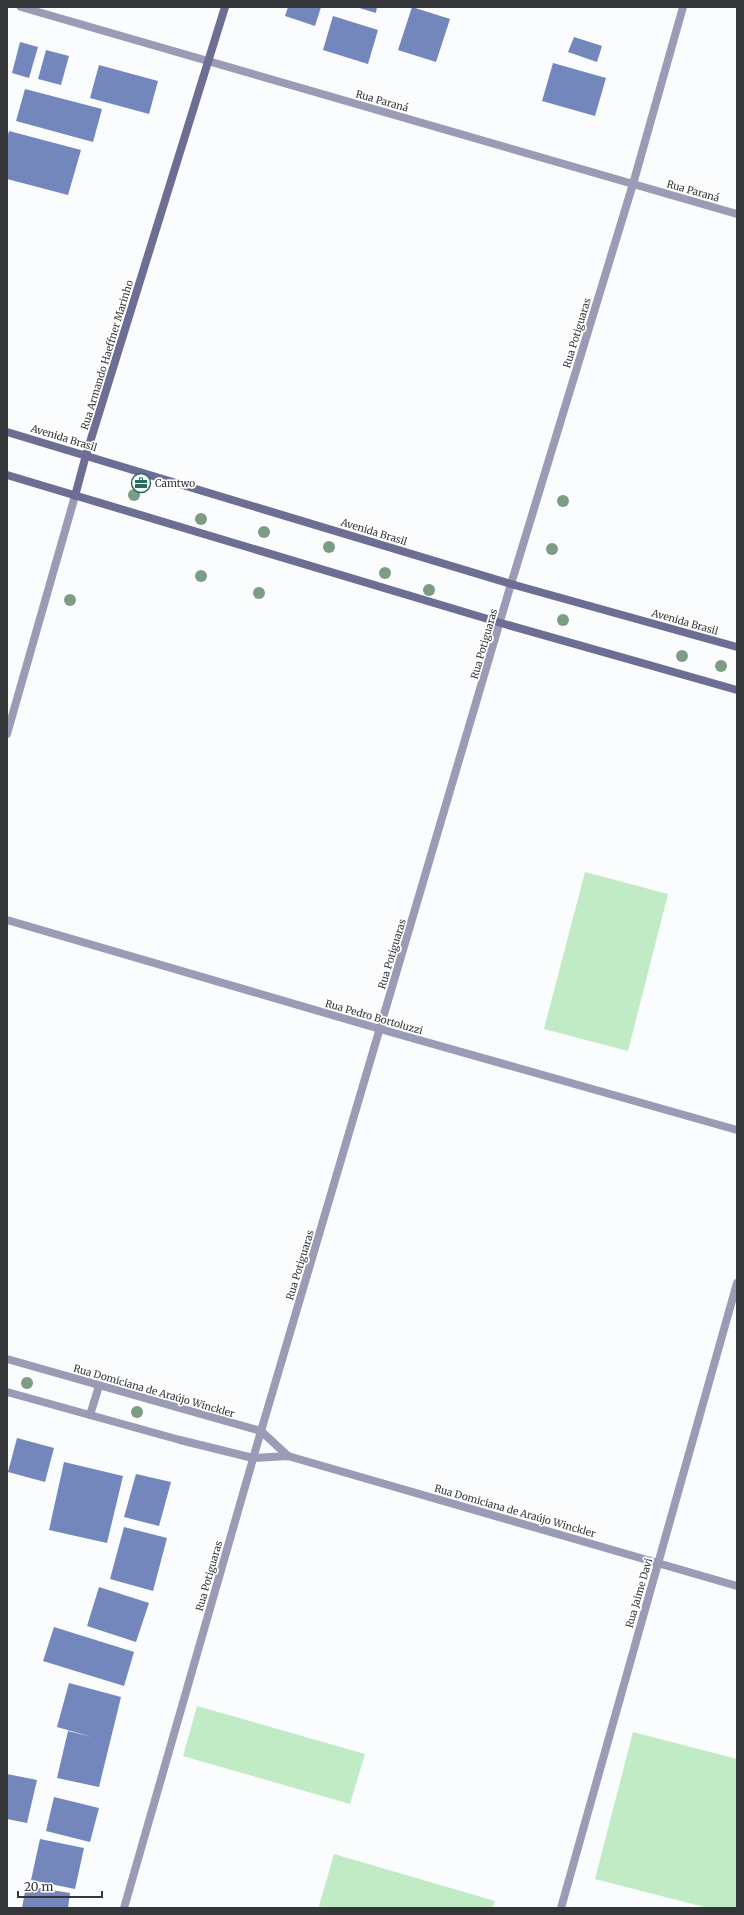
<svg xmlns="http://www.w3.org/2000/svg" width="744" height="1915" font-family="Merriweather,serif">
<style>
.green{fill:#c1ebc5}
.building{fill:#7387bd}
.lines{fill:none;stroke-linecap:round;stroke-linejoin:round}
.street{stroke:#9a9cb6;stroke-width:8}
.secondary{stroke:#6c6e93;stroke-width:8}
.tree{fill:#7d9c84}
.labels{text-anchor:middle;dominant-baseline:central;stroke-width:3.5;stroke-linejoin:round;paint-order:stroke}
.street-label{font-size:10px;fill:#353639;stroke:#fff}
.poi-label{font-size:10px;fill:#353639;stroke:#fff;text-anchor:start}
</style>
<rect width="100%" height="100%" fill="#fafcfe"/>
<!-- green -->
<g class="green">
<polygon points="585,872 668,894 628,1051 544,1029"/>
<polygon points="197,1706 365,1754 350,1804 183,1756"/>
<polygon points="633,1732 737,1759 737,1908 708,1908 595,1879"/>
<polygon points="334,1854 495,1901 492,1908 326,1908 319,1906"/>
</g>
<!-- building -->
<g class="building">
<polygon points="288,7 321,7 315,26 285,16"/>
<polygon points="356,7 377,7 376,13"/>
<polygon points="412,7 450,19 436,62 398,50"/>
<polygon points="333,16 378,30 368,64 323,50"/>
<polygon points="574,37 602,46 597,62 568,52"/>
<polygon points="20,42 38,47 29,78 12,73"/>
<polygon points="46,50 69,56 61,85 38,79"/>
<polygon points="553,63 606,78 595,116 542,101"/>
<polygon points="99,65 158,81 149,114 90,98"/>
<polygon points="25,89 102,109 93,142 16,121"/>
<polygon points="9,131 81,150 68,195 7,179 7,139"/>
<polygon points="17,1438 54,1448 45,1482 8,1472"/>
<polygon points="64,1462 123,1476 107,1543 49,1530"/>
<polygon points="136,1474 171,1482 159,1526 124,1517"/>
<polygon points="124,1527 167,1538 153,1591 110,1579"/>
<polygon points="99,1587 149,1603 136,1642 87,1626"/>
<polygon points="54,1627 134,1652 124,1686 43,1661"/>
<polygon points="69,1683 121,1697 99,1787 57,1778 68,1731 92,1737 57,1727"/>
<polygon points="7,1774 37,1780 27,1823 7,1819"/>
<polygon points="54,1797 99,1808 90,1842 46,1831"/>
<polygon points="40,1839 84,1848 75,1889 31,1880"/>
<polygon points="26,1886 70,1893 68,1908 22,1908"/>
</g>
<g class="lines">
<!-- street -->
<g class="street">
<polyline points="21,7 737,214"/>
<polyline points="7,734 75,496"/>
<polyline points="7,920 380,1029 737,1130"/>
<polyline points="7,1359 261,1431 288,1456"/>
<polyline points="7,1392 180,1440 253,1458 288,1456 737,1586"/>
<polyline points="90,1415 99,1386"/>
<polyline points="124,1908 261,1431 511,584 633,184 683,7"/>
<polyline points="561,1908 737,1283"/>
</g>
<!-- secondary -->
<g class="secondary">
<polyline points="7,432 511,584 737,647"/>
<polyline points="7,475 501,623 737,690"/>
<polyline points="75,496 86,455 225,7"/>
</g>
</g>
<!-- trees -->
<g class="tree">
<circle cx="134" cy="495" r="6"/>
<circle cx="563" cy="501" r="6"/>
<circle cx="201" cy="519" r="6"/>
<circle cx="264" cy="532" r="6"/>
<circle cx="329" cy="547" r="6"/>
<circle cx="552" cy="549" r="6"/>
<circle cx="385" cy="573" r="6"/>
<circle cx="201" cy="576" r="6"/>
<circle cx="429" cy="590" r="6"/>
<circle cx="259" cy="593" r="6"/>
<circle cx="70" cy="600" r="6"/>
<circle cx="563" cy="620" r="6"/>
<circle cx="682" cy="656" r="6"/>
<circle cx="721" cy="666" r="6"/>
<circle cx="27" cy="1383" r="6"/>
<circle cx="137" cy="1412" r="6"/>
</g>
<!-- icons -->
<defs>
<g id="office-ring" transform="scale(1)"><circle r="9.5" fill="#fff" stroke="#276c5e" stroke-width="1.5"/><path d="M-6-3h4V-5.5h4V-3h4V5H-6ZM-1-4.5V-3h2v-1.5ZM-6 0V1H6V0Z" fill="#276c5e"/></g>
</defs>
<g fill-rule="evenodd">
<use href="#office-ring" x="141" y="483"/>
</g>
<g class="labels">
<!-- street labels -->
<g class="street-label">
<text transform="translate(382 101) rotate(16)">Rua Paraná</text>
<text transform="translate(693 191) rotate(16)">Rua Paraná</text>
<text transform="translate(577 333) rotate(-73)">Rua Potiguaras</text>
<text transform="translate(107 355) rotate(-73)">Rua Armando Haeffner Marinho</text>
<text transform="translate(64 438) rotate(17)">Avenida Brasil</text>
<text transform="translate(374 532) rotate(17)">Avenida Brasil</text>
<text transform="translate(685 622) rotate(16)">Avenida Brasil</text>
<text transform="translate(484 644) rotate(-74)">Rua Potiguaras</text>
<text transform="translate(392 954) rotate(-73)">Rua Potiguaras</text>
<text transform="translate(374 1017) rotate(16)">Rua Pedro Bortoluzzi</text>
<text transform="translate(300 1265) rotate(-73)">Rua Potiguaras</text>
<text transform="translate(154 1391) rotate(16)">Rua Domiciana de Araújo Winckler</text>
<text transform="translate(515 1511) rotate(16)">Rua Domiciana de Araújo Winckler</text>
<text transform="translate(209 1576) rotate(-74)">Rua Potiguaras</text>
<text transform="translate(639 1593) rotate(-74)">Rua Jaime Davi</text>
</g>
<!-- poi labels -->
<g class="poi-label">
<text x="155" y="483">Camtwo</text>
</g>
</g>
<!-- border -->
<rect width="744" height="1915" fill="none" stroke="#353639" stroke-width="16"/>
<!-- scale -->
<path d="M18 1891v6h84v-6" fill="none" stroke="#353639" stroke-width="2"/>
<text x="24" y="1891" font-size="12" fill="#353639" stroke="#ffffff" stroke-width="3" paint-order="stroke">20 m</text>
</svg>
